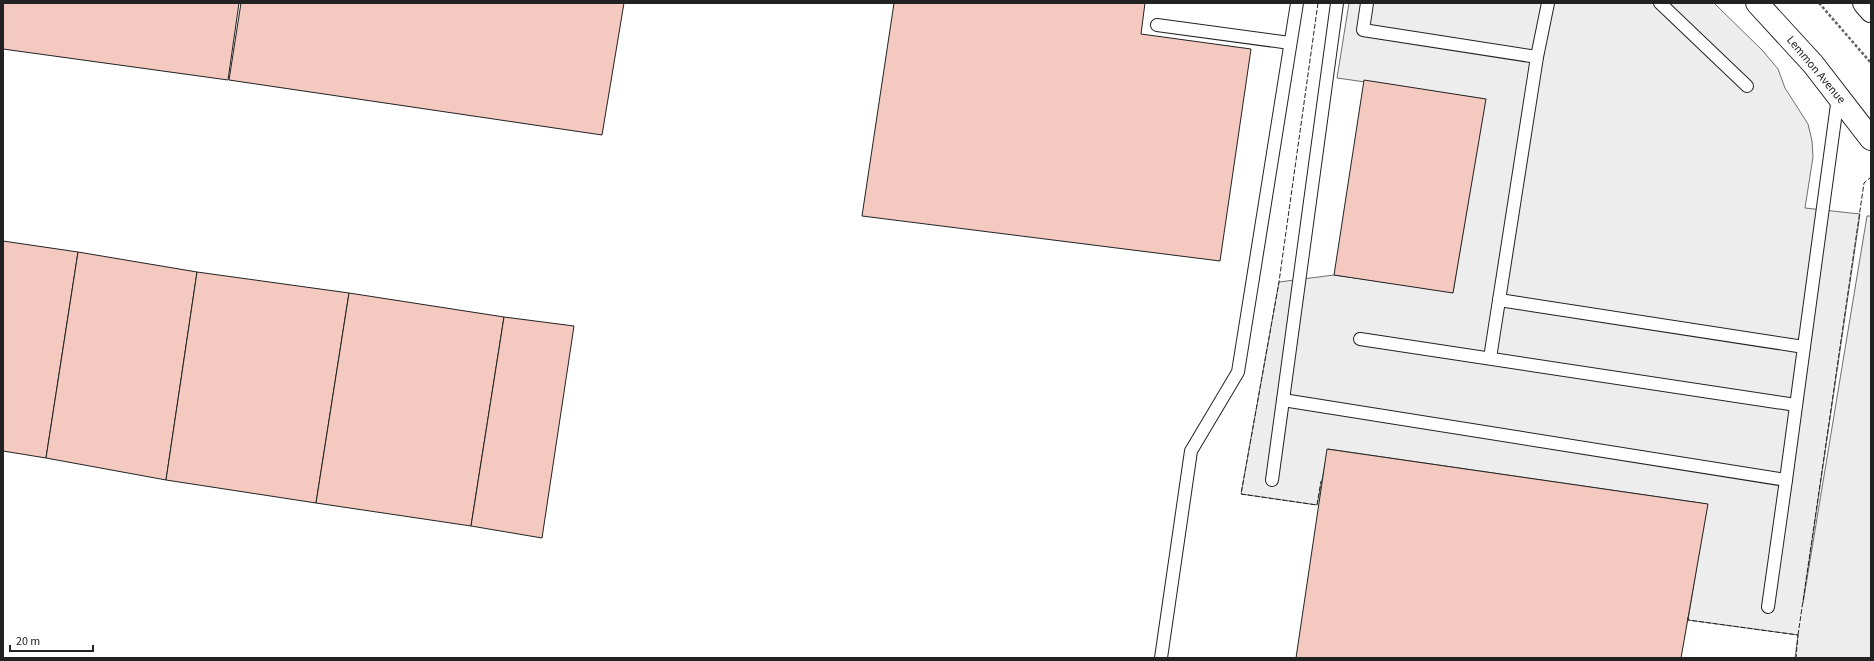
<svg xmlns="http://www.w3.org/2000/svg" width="1874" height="661" font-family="'Source Sans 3',sans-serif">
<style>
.parking{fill:#ededed;stroke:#6f6f6f}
.building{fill:#f3c9c0;stroke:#222}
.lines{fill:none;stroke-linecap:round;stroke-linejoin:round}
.service-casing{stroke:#222;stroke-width:14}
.minor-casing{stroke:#222;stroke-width:24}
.secondary-casing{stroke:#222;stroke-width:24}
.path{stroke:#646464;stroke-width:2.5;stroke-dasharray:3 2;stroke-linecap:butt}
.service{stroke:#fff;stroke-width:12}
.minor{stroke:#fff;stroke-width:22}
.secondary{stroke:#fff;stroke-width:22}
.fence{stroke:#222;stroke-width:1;stroke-dasharray:5 2;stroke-linecap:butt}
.labels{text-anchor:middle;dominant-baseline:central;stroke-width:3;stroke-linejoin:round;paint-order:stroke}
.street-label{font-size:12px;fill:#222;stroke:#fff}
</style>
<rect width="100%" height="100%" fill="#fff"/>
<!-- parking -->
<polygon class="parking" points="1349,3 1714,3 1762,50 1778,69 1785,88 1808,124 1812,141 1813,157 1805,208 1860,214 1803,603 1867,216 1871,216 1871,658 1795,658 1798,635 1688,620 1707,504 1328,449 1317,505 1241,494 1279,282 1334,275 1453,292 1485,99 1337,78"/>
<!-- building -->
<g class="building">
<polygon points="3,3 239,3 228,80 3,49"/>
<polygon points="241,3 624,3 602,135 229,80"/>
<polygon points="894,3 1145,3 1141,34 1251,49 1220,261 862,216"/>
<polygon points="1364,80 1486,99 1453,293 1334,275"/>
<polygon points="3,241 78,252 46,458 3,451"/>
<polygon points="78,252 197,272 166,480 46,458"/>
<polygon points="197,272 349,293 316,503 166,480"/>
<polygon points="349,293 504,317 471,526 316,503"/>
<polygon points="504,317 574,326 542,538 471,526"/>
<polygon points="1327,449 1708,504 1681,658 1296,658"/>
</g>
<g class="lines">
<!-- service casing -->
<g class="service-casing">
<g id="service">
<polyline points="1337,3 1283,400 1786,480 1804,347 1499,300"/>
<polyline points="1367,3 1363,30 1537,57"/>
<polyline points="1660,3 1747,86"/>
<polyline points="1157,25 1290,43"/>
<polyline points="1360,339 1796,405"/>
<polyline points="1804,347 1838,97"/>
<polyline points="1490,358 1537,57 1548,3"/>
<polyline points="1272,480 1283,400"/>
<polyline points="1768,607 1786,480"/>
<polyline points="1161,658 1191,451 1238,372 1297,3"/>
</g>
</g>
<!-- minor casing -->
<g class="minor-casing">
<polyline id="minor" points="1757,3 1813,64 1871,139"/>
</g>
<!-- secondary casing -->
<g class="secondary-casing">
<polyline id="secondary" points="1864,3 1871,11"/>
</g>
<!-- path -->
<polyline class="path" points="1819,3 1871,63"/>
<!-- service -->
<use href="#service" class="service"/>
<!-- minor -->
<use href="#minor" class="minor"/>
<!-- secondary -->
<use href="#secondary" class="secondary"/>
<!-- fence -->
<g class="fence">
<polyline points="1318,3 1279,282 1241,494 1317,505 1321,481"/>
<polyline points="1688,617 1688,620 1798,635 1796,658"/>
<polyline points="1798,635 1864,183 1871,177"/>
</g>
</g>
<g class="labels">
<!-- street labels -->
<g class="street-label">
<text transform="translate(1816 70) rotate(50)">Lemmon Avenue</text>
</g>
</g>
<!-- border -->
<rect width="1874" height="661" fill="none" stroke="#222222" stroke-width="8"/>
<!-- scale -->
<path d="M10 645v6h83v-6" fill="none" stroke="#222222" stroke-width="2"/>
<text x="16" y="645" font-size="12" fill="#222222" stroke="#ffffff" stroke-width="3" paint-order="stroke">20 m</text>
</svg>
